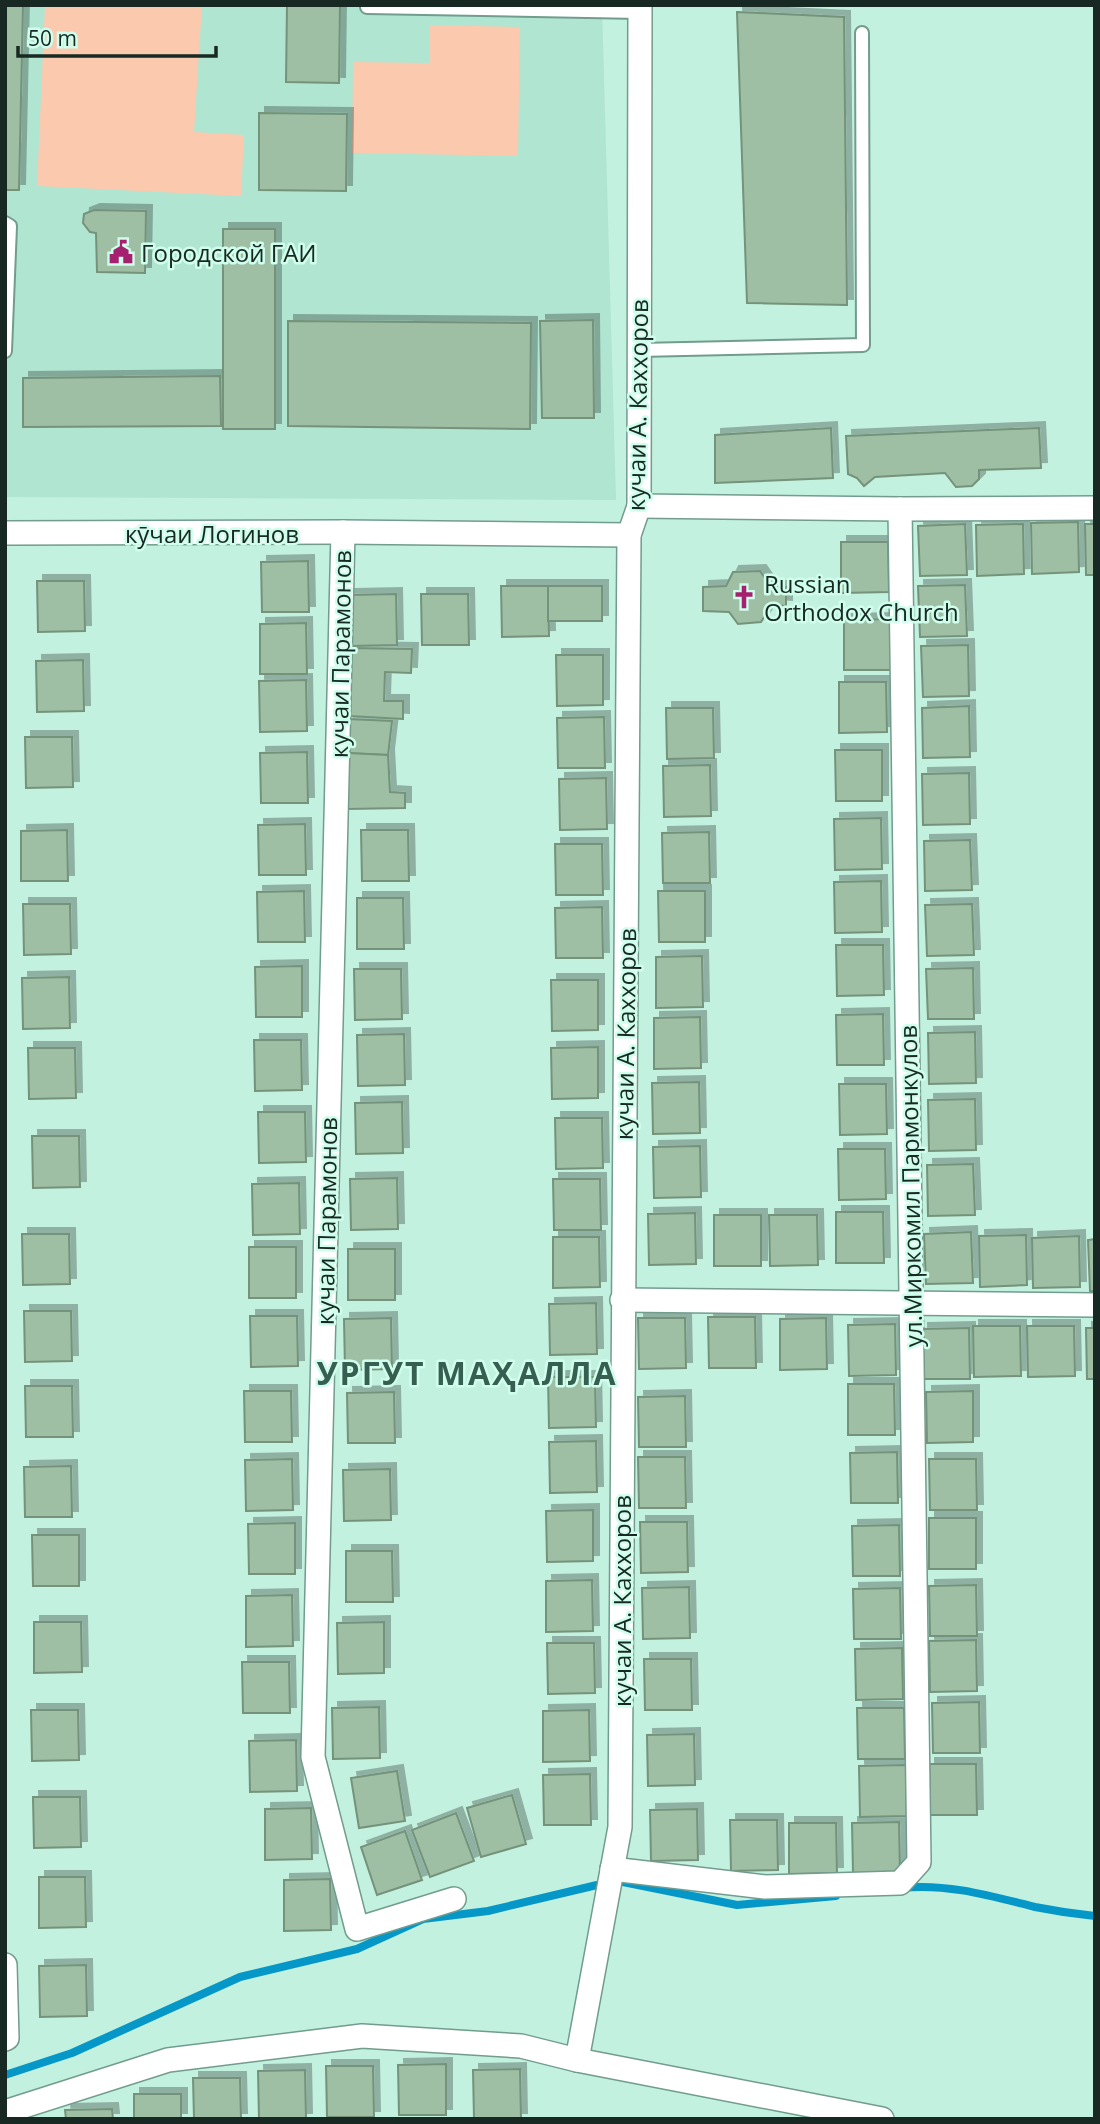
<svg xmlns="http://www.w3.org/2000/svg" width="1100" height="2124" font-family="'Open Sans',sans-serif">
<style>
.built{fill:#b0e5d1}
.grass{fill:#fac9ae}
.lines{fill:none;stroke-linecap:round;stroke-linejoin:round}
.stream{stroke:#0497c8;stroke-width:8}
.building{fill:#9ebfa4;stroke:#74937a;stroke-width:2;filter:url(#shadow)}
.lane-casing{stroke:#729c8d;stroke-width:16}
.street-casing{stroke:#729c8d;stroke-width:26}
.lane{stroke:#fff;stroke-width:12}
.street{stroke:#fff;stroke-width:23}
.labels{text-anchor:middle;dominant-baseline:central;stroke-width:5;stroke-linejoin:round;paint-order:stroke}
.poi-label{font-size:24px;fill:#172922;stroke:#d0feed;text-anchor:start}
.street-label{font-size:24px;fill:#172922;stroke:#d0feed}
.district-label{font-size:32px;font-weight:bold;letter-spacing:2px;fill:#365f51;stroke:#d0feed}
</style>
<defs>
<filter id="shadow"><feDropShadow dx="6" dy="-6" stdDeviation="0" flood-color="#0004"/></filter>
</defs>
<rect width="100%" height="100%" fill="#c3f1df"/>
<!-- built -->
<polygon class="built" points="5,5 602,5 616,500 5,497"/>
<!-- grass -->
<g class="grass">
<polygon points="45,5 202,5 194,132 244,135 241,196 37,186"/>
<polygon points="430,25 520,27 518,156 352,153 353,62 429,63"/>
</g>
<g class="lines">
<!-- stream -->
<g class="stream">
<polyline points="618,1881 737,1905 836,1896"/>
<path d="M 901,1888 C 947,1883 991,1896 1035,1907 C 1055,1911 1075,1914 1095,1916"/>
<polyline points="5,2075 72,2053 240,1977 357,1949 423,1919 488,1911 597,1885"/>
</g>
</g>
<!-- building -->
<g class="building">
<polygon points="5,5 23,5 19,190 5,190"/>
<polygon points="287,5 340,5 339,83 286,82"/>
<polygon points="737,12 844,17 847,305 747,303"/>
<polygon points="259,113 347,114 346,191 259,190"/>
<polygon points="94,210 146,211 145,273 97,272 96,233 90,232 83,223 84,214"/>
<rect x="223" y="229" width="52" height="200"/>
<polygon points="593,320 594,418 542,418 540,321"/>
<polygon points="288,321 531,323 530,429 288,426"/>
<polygon points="220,376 221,426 23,427 23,378"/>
<polygon points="831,428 833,478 715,483 715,435"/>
<polygon points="1039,428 1041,468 979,470 979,479 972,486 956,487 945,473 875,477 864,486 857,478 848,474 846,436"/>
<polygon points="1078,522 1079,572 1032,574 1031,523"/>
<polygon points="965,524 967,575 920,576 918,526"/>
<polygon points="1023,524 1024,574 977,576 976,525"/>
<polygon points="1085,524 1095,524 1095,575 1086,575"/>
<polygon points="841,542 888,542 889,592 841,593"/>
<polygon points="308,561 309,612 262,612 261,562"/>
<polygon points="760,571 771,587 786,587 786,606 772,605 761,622 738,624 729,612 703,611 703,587 726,586 733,572"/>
<polygon points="37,581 84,581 85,631 38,632"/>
<polygon points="965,585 967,636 920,637 918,586"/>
<polygon points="501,586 548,586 549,636 502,637"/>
<rect x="548" y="586" width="54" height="35"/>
<polygon points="396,594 397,645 350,646 349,595"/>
<polygon points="421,594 468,594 469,645 422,645"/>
<polygon points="891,619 891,670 844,670 844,620"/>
<polygon points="306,623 307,674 260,674 260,624"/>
<polygon points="968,645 969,696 923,697 921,646"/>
<polygon points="350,648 412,649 411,673 385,672 384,701 403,701 403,719 349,716"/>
<polygon points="556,655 603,655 603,705 557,706"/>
<polygon points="83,660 84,711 37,712 36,661"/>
<polygon points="306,680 307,731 260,732 259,681"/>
<polygon points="839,682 886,682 887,732 839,733"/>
<polygon points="969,706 970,757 923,758 922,708"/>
<polygon points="666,708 713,708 714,758 667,759"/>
<polygon points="604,717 605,768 558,768 557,718"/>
<polygon points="348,719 392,721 388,755 347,753"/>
<polygon points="25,737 72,737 73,787 26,788"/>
<polygon points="835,750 882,750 882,801 836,801"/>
<polygon points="307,752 308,803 261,803 260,753"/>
<polygon points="347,753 388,755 390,792 405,793 405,808 347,809"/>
<polygon points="710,765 711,816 664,817 663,766"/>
<polygon points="969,773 970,824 923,825 922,774"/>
<polygon points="606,778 607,829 560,830 559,779"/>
<polygon points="881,818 882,869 835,870 834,819"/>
<polygon points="305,824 306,875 259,875 258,825"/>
<polygon points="67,830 68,881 21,881 21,831"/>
<polygon points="361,830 408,830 409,881 362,881"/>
<polygon points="709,832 710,883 663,883 662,833"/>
<polygon points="970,840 972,890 925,891 924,841"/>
<polygon points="555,844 602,844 603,895 556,895"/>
<polygon points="881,881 882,932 835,933 834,882"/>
<polygon points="304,891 305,942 258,942 257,892"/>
<polygon points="658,891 705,891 705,942 659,942"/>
<polygon points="357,898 403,898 404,949 357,949"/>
<polygon points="23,904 70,904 71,954 24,955"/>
<polygon points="972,904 974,955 927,956 925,905"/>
<polygon points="602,907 603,958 556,958 555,908"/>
<polygon points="836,945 883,945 884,995 837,996"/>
<polygon points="702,956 703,1007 656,1008 656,957"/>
<polygon points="302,966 302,1017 256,1017 255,967"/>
<polygon points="973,968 974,1019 928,1019 926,969"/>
<polygon points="354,969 401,969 402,1019 355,1020"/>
<polygon points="69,977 70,1028 23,1029 22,978"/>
<polygon points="551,980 598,980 598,1030 552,1031"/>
<polygon points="883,1014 884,1065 837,1065 836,1015"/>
<polygon points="700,1017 701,1068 654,1069 654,1018"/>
<polygon points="975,1032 976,1083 929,1084 928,1033"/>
<polygon points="404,1034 405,1085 358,1086 357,1035"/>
<polygon points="254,1040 301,1040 302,1090 255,1091"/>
<polygon points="598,1047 598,1098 552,1099 551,1048"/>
<polygon points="28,1048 75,1048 76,1098 29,1099"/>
<polygon points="699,1082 700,1133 653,1134 652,1083"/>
<polygon points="839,1084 886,1084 887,1134 840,1135"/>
<polygon points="975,1099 976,1150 929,1151 928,1100"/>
<polygon points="402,1102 403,1153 356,1154 355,1103"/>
<polygon points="258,1112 305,1112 306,1162 259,1163"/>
<polygon points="555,1118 602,1118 603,1168 556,1169"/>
<polygon points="32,1136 79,1136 80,1187 33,1188"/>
<polygon points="700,1146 701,1197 654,1198 653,1147"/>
<polygon points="838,1149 885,1149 886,1199 839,1200"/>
<polygon points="973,1164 975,1215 928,1216 927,1165"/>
<polygon points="397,1178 398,1229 351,1230 350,1179"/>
<polygon points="553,1179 600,1179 601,1230 554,1230"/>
<polygon points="299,1183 300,1234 253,1235 252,1184"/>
<polygon points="836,1212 883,1212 884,1263 836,1263"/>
<polygon points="695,1213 696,1264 649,1265 648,1214"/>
<rect x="714" y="1215" width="47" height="51"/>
<polygon points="769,1215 817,1215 818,1265 770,1266"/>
<polygon points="971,1232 973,1283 926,1284 924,1234"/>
<polygon points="22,1234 69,1234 70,1284 23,1285"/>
<polygon points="1026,1235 1027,1285 980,1287 979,1236"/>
<polygon points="1079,1236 1080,1287 1033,1288 1032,1238"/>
<polygon points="553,1237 599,1237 600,1287 553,1288"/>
<polygon points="1095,1239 1095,1291 1090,1291 1088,1240"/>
<rect x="249" y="1247" width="47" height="51"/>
<rect x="348" y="1249" width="47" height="51"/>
<polygon points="596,1303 597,1354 550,1355 549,1304"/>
<polygon points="24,1311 71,1311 72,1361 25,1362"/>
<polygon points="250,1316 297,1316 298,1366 251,1367"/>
<polygon points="708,1317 755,1317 756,1368 709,1368"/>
<polygon points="391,1318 392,1369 345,1370 344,1319"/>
<polygon points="638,1318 685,1318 686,1368 639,1369"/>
<polygon points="826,1318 827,1369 780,1370 780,1319"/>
<polygon points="895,1324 896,1375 849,1376 848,1325"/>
<polygon points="973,1326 1020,1326 1021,1376 974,1377"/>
<polygon points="1027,1326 1074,1326 1075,1376 1028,1377"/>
<polygon points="969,1328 970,1379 923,1379 922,1329"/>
<polygon points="1086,1328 1095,1328 1095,1379 1087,1379"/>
<polygon points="548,1377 595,1377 596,1427 549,1428"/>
<polygon points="848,1384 894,1384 895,1435 848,1435"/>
<polygon points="25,1386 72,1386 73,1437 26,1437"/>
<polygon points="244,1391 291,1391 292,1442 245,1442"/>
<polygon points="973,1391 973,1442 927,1443 926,1392"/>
<polygon points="394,1392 395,1443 348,1443 347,1393"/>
<polygon points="685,1396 686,1447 639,1447 638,1397"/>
<polygon points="596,1441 597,1492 550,1493 549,1442"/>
<polygon points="897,1452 898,1503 851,1503 850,1453"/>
<polygon points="638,1457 685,1457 686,1508 639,1508"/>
<polygon points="292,1459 293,1510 246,1511 245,1460"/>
<polygon points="929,1459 976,1459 977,1510 930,1510"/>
<polygon points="71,1466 72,1517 25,1517 24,1467"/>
<polygon points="390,1469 391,1520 344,1521 343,1470"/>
<polygon points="593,1510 593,1561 547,1562 546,1511"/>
<rect x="929" y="1518" width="47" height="51"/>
<polygon points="640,1522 687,1522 688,1572 641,1573"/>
<polygon points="295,1523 295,1574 249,1574 248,1524"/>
<polygon points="899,1525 900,1576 853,1576 852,1526"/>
<polygon points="32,1535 79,1535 79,1586 33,1586"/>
<polygon points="346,1551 392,1551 393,1602 346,1602"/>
<polygon points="592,1580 593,1631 546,1632 546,1581"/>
<polygon points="976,1585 977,1636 930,1636 929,1586"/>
<polygon points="689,1587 690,1638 643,1639 642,1588"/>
<polygon points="900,1588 901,1639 854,1639 853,1589"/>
<polygon points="292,1595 293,1646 246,1647 246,1596"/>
<polygon points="34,1622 81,1622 82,1672 34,1673"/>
<polygon points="384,1622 384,1673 338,1674 337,1623"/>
<polygon points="976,1640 977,1691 930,1692 929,1641"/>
<polygon points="547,1643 594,1643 595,1693 548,1694"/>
<polygon points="902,1648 903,1699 856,1700 855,1649"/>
<polygon points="644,1659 691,1659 692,1710 645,1710"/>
<polygon points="242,1662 289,1662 290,1713 243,1713"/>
<polygon points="979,1702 980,1753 933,1753 932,1703"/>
<polygon points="379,1707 380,1758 333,1759 332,1708"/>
<polygon points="857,1708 904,1708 905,1759 858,1759"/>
<polygon points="31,1710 78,1710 79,1760 32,1761"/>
<polygon points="589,1710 590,1761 543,1762 543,1711"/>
<polygon points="694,1734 695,1785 648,1786 647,1735"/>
<polygon points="296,1740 297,1791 250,1792 249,1741"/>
<polygon points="929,1764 976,1764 977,1815 930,1815"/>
<polygon points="906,1765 907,1816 860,1817 859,1766"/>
<polygon points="397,1771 405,1821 359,1828 351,1778"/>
<polygon points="590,1774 591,1825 544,1825 543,1775"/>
<polygon points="512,1795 526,1844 481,1857 467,1808"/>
<polygon points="33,1797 80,1797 81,1847 34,1848"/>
<polygon points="311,1808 312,1859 265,1860 265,1809"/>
<polygon points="697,1809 698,1860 651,1861 650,1810"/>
<polygon points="456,1813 474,1861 430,1877 412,1830"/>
<polygon points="730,1820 777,1820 778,1870 731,1871"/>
<polygon points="899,1822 900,1873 853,1874 852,1823"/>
<polygon points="789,1823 836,1823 837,1873 789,1874"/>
<polygon points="405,1831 422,1880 377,1895 361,1847"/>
<polygon points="39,1877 85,1877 86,1927 39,1928"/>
<polygon points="330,1879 331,1930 284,1931 284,1880"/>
<polygon points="86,1965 87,2016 40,2017 39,1966"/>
<polygon points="446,2064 446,2115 399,2115 398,2065"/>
<polygon points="326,2066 373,2066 374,2117 327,2117"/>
<polygon points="520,2069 521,2119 474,2119 473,2070"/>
<polygon points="305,2070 306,2119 259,2119 258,2071"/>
<polygon points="193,2078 240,2078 241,2119 194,2119"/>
<rect x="134" y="2094" width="47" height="25"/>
<polygon points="112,2109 113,2119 66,2119 65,2110"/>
</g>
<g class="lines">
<!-- lane casing -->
<g class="lane-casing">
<g id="lane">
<polyline points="367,7 640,12"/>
<polyline points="5,223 10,226 5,351"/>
<polyline points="639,350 863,345 862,33"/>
</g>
</g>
<!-- street casing -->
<g class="street-casing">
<g id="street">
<polyline points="639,506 900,509 1095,508"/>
<polyline points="343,532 313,1757 357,1929 454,1899"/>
<polyline points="5,533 343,532 629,535"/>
<polyline points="622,1300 1095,1305"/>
<polyline points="612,1869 765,1887 900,1883 919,1862 900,509"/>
<polyline points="5,1965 7,2038 5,2039"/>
<polyline points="577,2060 620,1827 629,535 639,506 640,5"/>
<polyline points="5,2112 168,2060 362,2036 521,2046 577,2060 882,2119"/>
</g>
</g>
<!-- lane -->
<use href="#lane" class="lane"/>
<!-- street -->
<use href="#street" class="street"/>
</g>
<!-- icons -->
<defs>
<g id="civic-bare" transform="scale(1.89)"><path d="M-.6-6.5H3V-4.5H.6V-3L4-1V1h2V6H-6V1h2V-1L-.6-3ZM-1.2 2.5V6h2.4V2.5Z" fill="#a5216f" stroke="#d0feed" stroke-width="2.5" paint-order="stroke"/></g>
<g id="church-bare" transform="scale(1.89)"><path d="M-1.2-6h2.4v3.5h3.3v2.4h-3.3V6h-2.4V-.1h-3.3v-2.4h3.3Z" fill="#a5216f" stroke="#d0feed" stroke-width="2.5" paint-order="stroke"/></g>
</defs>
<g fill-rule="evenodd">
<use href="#civic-bare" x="121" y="252"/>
<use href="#church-bare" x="744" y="597"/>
</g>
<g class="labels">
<!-- poi labels -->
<g class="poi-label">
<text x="141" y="252">Городской ГАИ</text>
<text x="764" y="583">Russian<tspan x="764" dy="28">Orthodox Church</tspan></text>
</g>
<!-- street labels -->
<g class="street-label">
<text transform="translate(637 405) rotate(-89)">кучаи А. Каххоров</text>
<text x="212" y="533">кӯчаи Логинов</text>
<text transform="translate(340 654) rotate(-89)">кучаи Парамонов</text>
<text transform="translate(625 1034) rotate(-89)">кучаи А. Каххоров</text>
<text transform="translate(910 1186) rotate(-91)">ул.Миркомил Пармонкулов</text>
<text transform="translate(326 1221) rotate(-89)">кучаи Парамонов</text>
<text transform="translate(621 1601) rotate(-90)">кучаи А. Каххоров</text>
</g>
<!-- district labels -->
<g class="district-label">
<text x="467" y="1372">УРГУТ МАҲАЛЛА</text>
</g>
</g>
<!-- border -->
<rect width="1100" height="2124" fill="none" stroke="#172922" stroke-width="14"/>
<!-- scale -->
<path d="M18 46v10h198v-10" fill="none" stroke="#172922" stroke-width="3.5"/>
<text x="28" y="46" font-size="21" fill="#172922" stroke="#d0feed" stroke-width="5" paint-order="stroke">50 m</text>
</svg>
